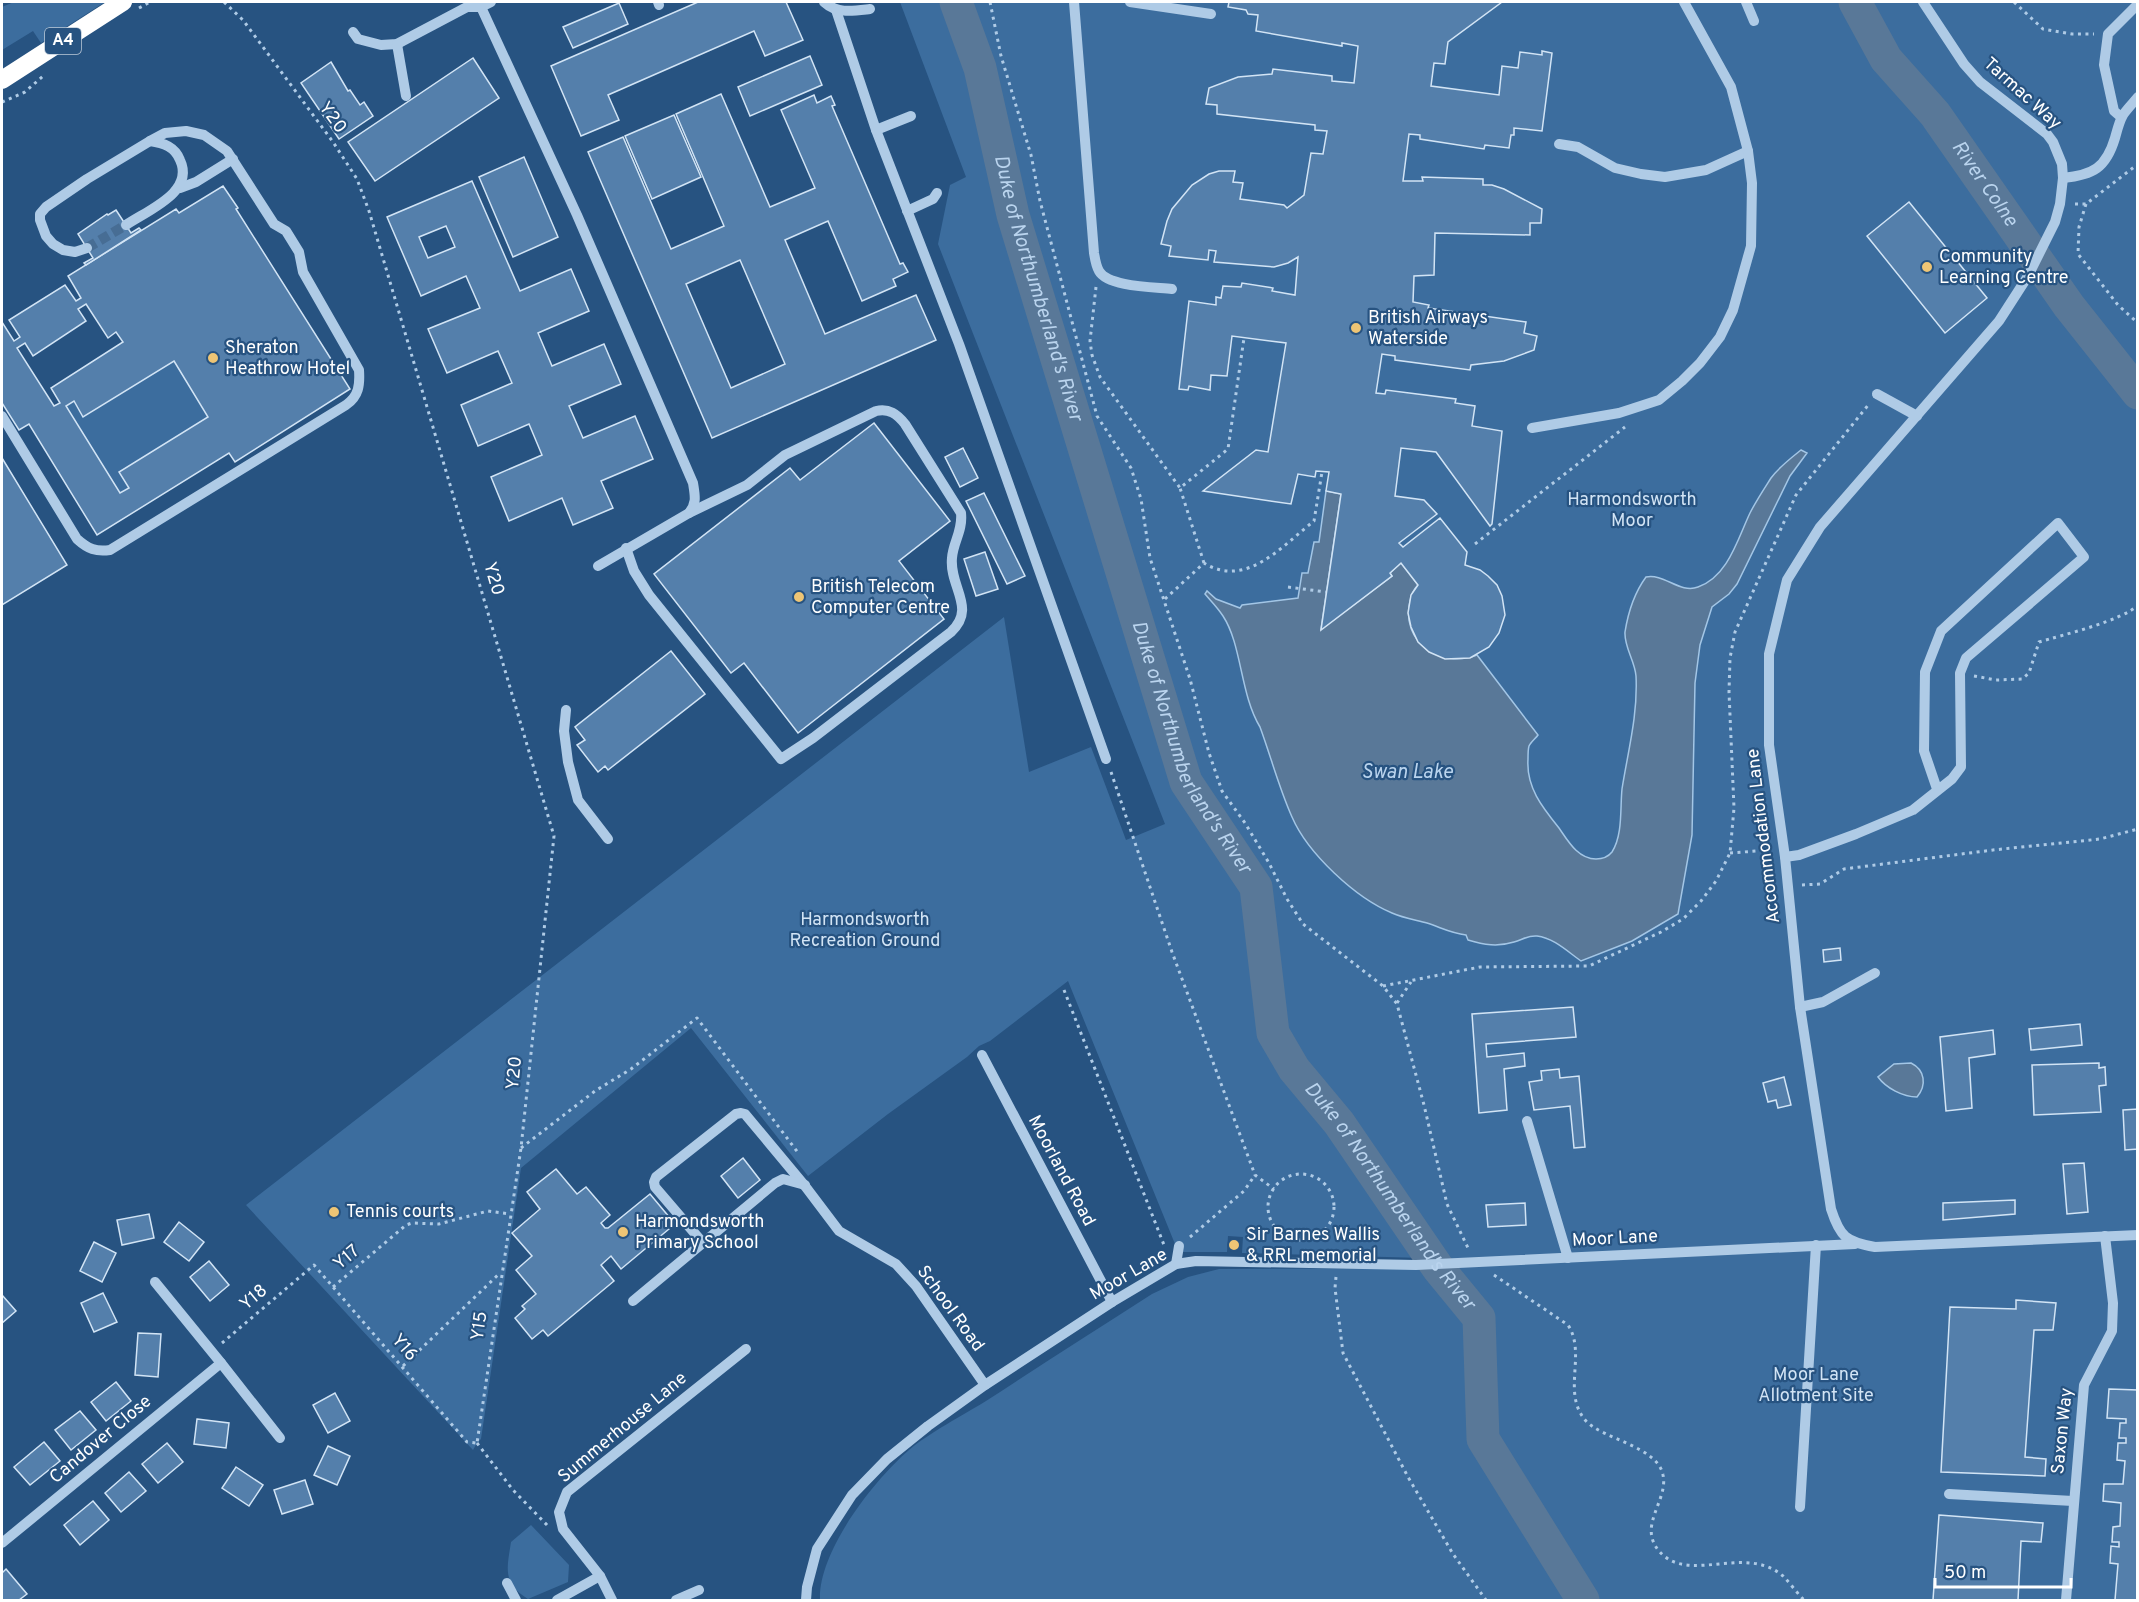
<svg xmlns="http://www.w3.org/2000/svg" width="2139" height="1602" font-family="Overpass,sans-serif">
<style>
.green{fill:#3c6d9e}
.water{fill:#597898;stroke:#a3c6e6;stroke-width:1.5}
.lines{fill:none;stroke-linecap:round;stroke-linejoin:round}
.river{stroke:#597898;stroke-width:33}
.building{fill:#547fab;stroke:#d2e4f5;stroke-width:1.5;fill-rule:evenodd}
.minor-tunnel{stroke:#476d94;stroke-width:10;stroke-dasharray:10 5;stroke-linecap:butt}
.path{stroke:#afcbe6;stroke-width:3;stroke-dasharray:3 4.5;stroke-linecap:butt}
.minor{stroke:#afcbe6;stroke-width:10}
.highway{stroke:#fff;stroke-width:18}
.poi-dot{fill:#eec575;stroke:#275381;stroke-width:2}
.labels{text-anchor:middle;dominant-baseline:central;stroke-width:4.5;stroke-linejoin:round;paint-order:stroke}
.shield{fill:#275381;stroke:#becbd9;stroke-width:1.5}
.shield-label{font-size:16px;font-weight:bold;fill:#fff}
.street-label{font-size:18px;fill:#fff;stroke:#275381}
.poi-label{font-size:18px;fill:#fff;stroke:#275381;text-anchor:start}
.park-label{font-size:18px;fill:#d2e4f5;stroke:#275381}
.water-label{font-size:20px;font-style:italic;fill:#bad4ee;stroke:#275381}
</style>
<rect width="100%" height="100%" fill="#275381"/>
<!-- green -->
<g class="green">
<polygon points="14,2 105,2 41,43 33,31 2,50 2,7"/>
<polygon points="900,2 949,2 974,70 1007,218 1181,784 1246,890 1263,1035 1280,1064 1353,1160 1422,1258 1242,1253 1243,1237 1228,1236 1227,1252 1182,1252 1175,1244 1068,981 990,1041 979,1046 967,1057 888,1114 808,1176 691,1028 521,1168 481,1439 477,1443 473,1450 246,1205 1004,617 1029,772 1091,747 1126,840 1165,824 938,244 950,185 966,177"/>
<path d="M 956,2 L 2137,2 L 2137,1600 L 820,1600 C 818,1552 873,1481 909,1450 C 929,1433 963,1415 986,1401 C 1041,1365 1096,1330 1152,1294 L 1188,1277 L 1219,1269 L 1438,1268 L 1339,1123 L 1294,1069 L 1273,1033 L 1256,887 L 1186,782 L 1013,215 L 980,68 Z"/>
<polygon points="174,361 208,417 119,472 129,488 120,493 66,406 74,401 84,417"/>
<path d="M 531,1525 L 569,1565 L 568,1582 L 528,1599 C 502,1583 507,1568 511,1542 Z"/>
</g>
<!-- water -->
<g class="water">
<path d="M 1801,450 L 1807,453 L 1790,476 L 1737,584 L 1729,594 L 1712,607 L 1700,645 L 1695,683 L 1692,835 L 1678,914 L 1632,941 L 1581,961 C 1568,952 1554,938 1537,936 C 1528,935 1522,940 1514,942 C 1498,947 1484,945 1468,940 L 1466,935 C 1451,933 1442,928 1427,923 C 1416,920 1403,918 1392,913 C 1356,898 1308,854 1292,817 C 1279,788 1271,757 1260,727 C 1240,694 1242,645 1223,616 C 1218,608 1211,601 1205,594 L 1207,591 L 1216,599 L 1240,608 L 1242,605 L 1298,598 L 1302,573 L 1308,573 L 1314,542 L 1319,542 L 1326,491 L 1341,494 L 1321,629 L 1392,576 L 1390,573 L 1401,563 L 1418,585 C 1413,590 1411,595 1410,601 C 1400,642 1441,669 1477,655 L 1538,735 C 1536,738 1531,742 1529,746 C 1528,749 1528,755 1528,759 C 1526,787 1542,807 1559,828 C 1568,841 1578,859 1596,859 C 1602,859 1608,857 1612,852 C 1623,835 1620,808 1622,789 C 1628,751 1638,715 1636,676 C 1635,661 1624,647 1625,632 C 1628,613 1635,592 1646,577 C 1664,573 1680,594 1698,587 C 1728,577 1738,538 1750,513 C 1756,501 1764,489 1771,478 C 1779,467 1791,458 1801,450 Z"/>
<path d="M 1911,1063 C 1925,1070 1927,1085 1917,1097 C 1903,1097 1886,1088 1878,1077 L 1894,1064 Z"/>
</g>
<g class="lines">
<!-- river -->
<g class="river">
<path id="s1" d="M 956,2 L 980,68 L 1013,215 L 1186,782 L 1256,887 L 1273,1033 L 1294,1069 L 1339,1123 L 1438,1268 L 1479,1318 L 1483,1439 L 1583,1600"/>
<path id="s2" d="M 1855,2 L 1886,59 L 1935,114 L 2069,306 L 2138,393"/>
</g>
</g>
<!-- building -->
<g class="building">
<polygon points="698,2 786,2 803,40 765,56 754,31 608,95 619,120 581,136 551,66"/>
<polygon points="1229,2 1502,2 1448,42 1445,64 1434,63 1431,86 1499,95 1502,66 1518,68 1520,52 1542,55 1542,51 1552,53 1542,131 1514,128 1514,135 1511,135 1509,148 1485,145 1484,149 1420,139 1420,135 1409,134 1403,181 1423,181 1422,177 1483,179 1483,185 1492,185 1504,189 1542,209 1541,223 1530,223 1530,235 1435,233 1434,275 1414,276 1413,302 1429,305 1428,308 1526,322 1524,333 1537,336 1534,350 1504,361 1471,365 1470,370 1395,360 1395,356 1382,354 1376,393 1385,394 1386,390 1456,399 1455,403 1475,406 1472,426 1502,431 1492,524 1490,526 1436,452 1401,448 1395,496 1424,500 1437,514 1399,543 1403,547 1440,518 1467,552 1465,565 1480,570 1488,576 1497,585 1502,596 1505,615 1499,633 1489,647 1470,658 1445,659 1429,652 1418,642 1411,627 1408,613 1411,595 1418,585 1401,563 1390,573 1392,576 1321,630 1341,494 1326,491 1329,472 1316,471 1315,477 1298,474 1291,504 1203,491 1256,450 1268,452 1286,343 1232,336 1227,376 1211,375 1210,390 1189,386 1188,390 1179,389 1189,301 1216,305 1216,297 1221,298 1223,286 1241,287 1242,283 1273,288 1272,291 1295,295 1298,257 1288,263 1274,267 1214,262 1216,251 1209,250 1208,260 1169,256 1171,246 1161,244 1167,221 1172,209 1192,185 1209,174 1219,171 1235,171 1233,182 1243,183 1240,199 1284,205 1287,208 1304,195 1311,153 1323,154 1327,131 1315,130 1315,125 1217,114 1217,105 1206,104 1209,88 1238,77 1272,74 1273,69 1332,76 1332,81 1354,83 1358,46 1342,43 1342,46 1256,31 1258,15 1248,14 1246,10 1228,7"/>
<polygon points="619,3 628,24 573,48 563,27"/>
<polygon points="810,56 822,85 750,116 738,87"/>
<polygon points="473,58 499,98 375,181 348,142"/>
<polygon points="331,62 348,91 350,90 360,105 364,102 373,116 339,139 301,83"/>
<path d="M 721,94 L 770,207 L 815,188 L 781,110 L 814,95 L 817,103 L 831,96 L 835,105 L 832,106 L 900,264 L 903,263 L 908,272 L 893,279 L 896,286 L 862,301 L 828,221 L 785,240 L 825,334 L 916,295 L 936,340 L 712,438 L 588,152 L 623,137 L 671,249 L 724,226 L 676,114 ZM 740,260 L 785,364 L 731,388 L 686,284 Z"/>
<polygon points="674,115 701,177 652,199 625,136"/>
<polygon points="524,157 558,237 513,257 479,177"/>
<path d="M 472,181 L 520,291 L 571,269 L 589,311 L 538,333 L 552,366 L 604,344 L 621,384 L 569,406 L 583,438 L 635,416 L 653,459 L 601,481 L 613,508 L 573,525 L 562,498 L 509,521 L 491,477 L 542,455 L 529,424 L 478,446 L 461,405 L 512,383 L 498,351 L 447,373 L 428,329 L 480,308 L 466,276 L 421,296 L 387,217 ZM 446,226 L 455,247 L 428,258 L 419,237 Z"/>
<path d="M 223,186 L 238,208 L 236,209 L 350,389 L 235,462 L 229,453 L 97,535 L 29,424 L 19,430 L 2,403 L 2,322 L 14,341 L 20,337 L 9,320 L 65,285 L 76,301 L 81,298 L 68,276 L 176,209 L 179,213 ZM 86,304 L 108,338 L 116,332 L 123,342 L 51,388 L 60,403 L 54,406 L 17,348 L 25,343 L 33,356 L 86,321 L 78,309 ZM 174,361 L 208,417 L 119,472 L 129,488 L 120,493 L 66,406 L 74,401 L 83,417 Z"/>
<polygon points="1909,202 1987,298 1945,333 1867,236"/>
<polygon points="116,210 131,233 139,228 141,230 86,265 84,263 93,258 78,234 107,214 108,215"/>
<polygon points="874,423 950,521 899,561 944,619 798,733 744,663 731,673 654,574 790,468 800,480"/>
<polygon points="963,448 978,478 960,487 945,457"/>
<polygon points="2,458 67,565 2,605"/>
<polygon points="984,493 1025,576 1007,584 966,501"/>
<polygon points="985,552 998,589 976,596 964,559"/>
<polygon points="671,651 705,694 608,770 605,766 598,772 577,745 585,740 575,727"/>
<polygon points="1840,948 1841,960 1824,962 1823,950"/>
<polygon points="1573,1007 1576,1037 1486,1044 1487,1057 1524,1053 1525,1066 1504,1069 1507,1110 1479,1113 1472,1014"/>
<polygon points="2080,1024 2082,1045 2031,1050 2029,1029"/>
<polygon points="1993,1030 1995,1054 1969,1058 1972,1108 1946,1111 1940,1037"/>
<polygon points="2099,1063 2099,1068 2105,1067 2106,1085 2099,1086 2101,1112 2034,1115 2032,1065"/>
<polygon points="1559,1069 1560,1078 1579,1076 1585,1147 1574,1148 1570,1106 1534,1110 1529,1082 1542,1080 1541,1071"/>
<polygon points="1784,1077 1791,1105 1778,1108 1776,1100 1768,1102 1763,1083"/>
<polygon points="2138,1109 2138,1149 2125,1150 2123,1110"/>
<polygon points="743,1158 760,1180 738,1198 721,1176"/>
<polygon points="2084,1163 2088,1212 2067,1214 2063,1164"/>
<polygon points="556,1169 577,1194 586,1187 610,1215 601,1223 605,1228 608,1228 650,1194 675,1224 621,1269 611,1256 601,1265 614,1281 548,1336 543,1330 532,1339 515,1318 525,1309 522,1306 536,1294 516,1270 532,1256 512,1233 540,1209 527,1192"/>
<polygon points="2015,1200 2015,1214 1943,1220 1943,1203"/>
<polygon points="1525,1203 1526,1225 1488,1227 1486,1205"/>
<polygon points="149,1214 154,1238 122,1245 117,1220"/>
<polygon points="179,1222 204,1242 189,1261 164,1242"/>
<polygon points="94,1242 116,1253 102,1282 80,1271"/>
<polygon points="209,1261 229,1285 210,1301 190,1277"/>
<polygon points="103,1293 117,1322 94,1332 81,1303"/>
<polygon points="2,1295 16,1311 2,1323"/>
<polygon points="2016,1300 2056,1303 2053,1330 2034,1330 2025,1457 2046,1459 2045,1476 1941,1472 1950,1307 2016,1309"/>
<polygon points="138,1333 161,1334 158,1377 135,1375"/>
<polygon points="116,1382 131,1401 106,1421 91,1402"/>
<polygon points="2109,1389 2138,1390 2138,1600 2115,1600 2118,1564 2110,1563 2111,1546 2119,1547 2119,1542 2112,1542 2113,1527 2120,1526 2121,1503 2103,1501 2104,1484 2123,1484 2125,1461 2117,1460 2118,1443 2126,1443 2126,1438 2119,1438 2120,1423 2126,1423 2126,1419 2107,1418"/>
<polygon points="335,1393 350,1421 328,1433 313,1405"/>
<polygon points="80,1411 96,1430 71,1450 55,1430"/>
<polygon points="197,1419 229,1423 226,1448 194,1444"/>
<polygon points="44,1442 60,1461 30,1485 14,1467"/>
<polygon points="167,1443 183,1462 158,1483 142,1464"/>
<polygon points="328,1446 350,1456 337,1485 314,1475"/>
<polygon points="236,1467 263,1485 249,1506 222,1488"/>
<polygon points="129,1472 146,1491 121,1512 105,1493"/>
<polygon points="305,1480 313,1504 282,1514 274,1490"/>
<polygon points="93,1501 109,1520 80,1545 64,1525"/>
<polygon points="1939,1515 2043,1523 2041,1542 2021,1541 2018,1600 1933,1600"/>
<polygon points="6,1569 27,1594 19,1600 2,1600 2,1573"/>
</g>
<g class="lines">
<!-- minor-tunnel -->
<polyline class="minor-tunnel" points="87,248 126,225"/>
<!-- path -->
<g class="path">
<polyline points="224,2 243,20 333,142 357,179 369,211 554,836 521,1148 477,1443"/>
<polyline points="990,2 1001,56 1031,155 1040,201 1097,416 1131,468 1141,499 1150,558 1190,679 1209,753 1222,791 1245,823 1269,863 1287,899 1303,924 1383,986 1397,1004 1424,1105 1447,1204 1468,1248"/>
<polyline points="2014,2 2043,29 2072,34 2094,34"/>
<polyline points="139,8 150,2"/>
<polyline points="2,102 25,92 43,76"/>
<polyline points="2075,204 2086,204 2138,164"/>
<polyline points="2086,204 2079,227 2078,254 2118,305 2138,323"/>
<polyline points="1096,287 1090,341 1092,355 1100,377 1180,488"/>
<polyline points="1475,544 1625,427"/>
<polyline points="1204,563 1180,488 1228,449 1244,338"/>
<polyline points="1288,587 1326,592"/>
<path d="M 1165,599 L 1204,563 C 1246,589 1282,546 1314,521 L 1322,472"/>
<path d="M 1974,676 L 1996,680 L 2022,679 L 2029,673 L 2039,642 C 2062,635 2122,621 2138,605"/>
<polyline points="1111,772 1172,952 1255,1175 1274,1189"/>
<polyline points="1730,853 1770,850"/>
<polyline points="1802,885 1820,884 1844,869 1993,850 2100,839 2138,829"/>
<polyline points="1383,986 1480,967 1589,966 1661,932 1683,919 1701,901 1716,881 1730,853 1734,808 1729,692 1730,658 1735,632 1796,495 1869,404"/>
<polyline points="1064,990 1164,1245"/>
<polyline points="1397,1003 1411,982"/>
<polyline points="521,1148 595,1091 631,1069 697,1018 799,1154"/>
<circle cx="1301" cy="1207" r="33"/>
<polyline points="1190,1237 1244,1191 1255,1175"/>
<path d="M 1494,1275 L 1568,1325 C 1587,1354 1561,1393 1586,1421 C 1603,1439 1658,1447 1663,1475 C 1669,1502 1633,1529 1664,1556 C 1694,1581 1747,1545 1783,1576 C 1790,1583 1797,1593 1804,1600"/>
<polyline points="1336,1277 1335,1288 1343,1353 1408,1477 1453,1554 1486,1600"/>
<polyline points="333,1287 406,1225 412,1223 439,1224 488,1211 510,1214"/>
<polyline points="222,1343 314,1265 467,1442 476,1443"/>
<polyline points="403,1366 500,1273"/>
<polyline points="477,1443 513,1490 547,1525"/>
</g>
<!-- minor -->
<g class="minor">
<path d="M 491,2 L 481,7 L 577,215 L 693,483 C 695,496 697,503 689,513 L 598,566"/>
<polyline points="658,2 659,5"/>
<path d="M 824,2 C 837,14 853,11 870,9"/>
<path d="M 1074,2 L 1094,253 C 1095,259 1096,266 1099,271 C 1108,287 1154,287 1172,289"/>
<polyline points="1130,2 1211,14"/>
<polyline points="1746,2 1754,21"/>
<path d="M 1923,2 L 1964,64 L 1980,82 L 2047,134 L 2053,142 L 2062,164 L 2063,178 L 2060,204 L 2055,222 L 2028,276 L 1999,321 L 1820,527 L 1787,580 L 1769,654 L 1769,745 L 1785,857 L 1800,1007 L 1831,1209 C 1840,1237 1846,1242 1875,1247 L 2138,1235"/>
<polyline points="836,10 876,130 959,344 1106,759"/>
<polyline points="353,32 358,39 381,45 397,44 467,7 481,7 479,2"/>
<polyline points="397,44 406,96"/>
<polyline points="2121,117 2114,111 2104,65 2108,34 2138,4"/>
<polyline points="876,130 911,116"/>
<polyline points="1559,144 1578,147 1615,168 1641,174 1665,177 1706,170 1748,151"/>
<path d="M 2063,178 C 2093,175 2106,168 2115,138 C 2117,131 2119,122 2123,115 C 2127,109 2133,103 2138,97"/>
<polyline points="180,188 196,182 233,159"/>
<polyline points="907,211 933,199 937,193"/>
<path d="M 126,225 C 148,210 195,192 180,160 C 175,147 164,143 150,141"/>
<polyline points="1877,394 1917,416"/>
<path d="M 2,416 L 77,539 C 88,549 96,552 110,550 L 346,405 C 359,396 360,385 359,370 L 303,272 L 299,252 L 286,231 L 274,224 L 227,151 L 204,135 L 186,131 L 165,133 L 150,141 L 87,179 L 46,207 L 40,214 L 40,220 L 46,236 L 53,244 L 63,250 L 75,252 L 87,248"/>
<polyline points="1532,428 1619,413 1659,400 1682,381 1700,363 1720,337 1733,310 1751,246 1752,183 1748,151 1731,87 1684,2"/>
<path d="M 626,548 L 634,571 L 649,595 L 781,759 L 813,738 L 951,632 C 977,608 949,587 952,558 C 953,542 963,531 961,513 L 905,424 C 897,414 889,408 876,411 L 785,455 L 747,485 L 689,513"/>
<polyline points="566,710 564,731 568,762 578,800 608,839"/>
<polyline points="1785,857 1799,855 1856,834 1913,810 1952,779 1961,767 1960,673 1966,658 2084,557 2058,523 1941,631 1925,672 1924,751 1937,789"/>
<polyline points="1800,1007 1823,1002 1875,973"/>
<polyline points="982,1055 1112,1302"/>
<polyline points="1527,1121 1568,1258"/>
<polyline points="703,1243 655,1187 654,1182 656,1177 736,1114 741,1113 745,1114 805,1186 839,1231 896,1264 916,1286 985,1385"/>
<polyline points="1176,1264 1179,1246"/>
<polyline points="155,1282 221,1363 280,1438"/>
<polyline points="633,1301 775,1183 783,1179 805,1185"/>
<polyline points="1949,1494 2073,1501"/>
<polyline points="1800,1507 1816,1245"/>
<polyline points="2,1543 221,1363"/>
<polyline points="507,1583 516,1600"/>
<polyline points="557,1600 600,1576"/>
<polyline points="612,1600 600,1576 563,1529 559,1512 567,1492 746,1349"/>
<polyline points="676,1600 699,1590"/>
<polyline points="806,1600 807,1587 817,1549 852,1495 887,1459 928,1426 985,1385 1112,1302 1176,1264 1196,1261 1416,1265 1855,1244"/>
<polyline points="2066,1600 2084,1385 2112,1331 2113,1303 2105,1236"/>
</g>
<!-- highway -->
<polyline class="highway" points="2,80 123,2"/>
</g>
<!-- markers -->
<g class="poi-dot">
<circle cx="1927" cy="267" r="6"/>
<circle cx="1356" cy="328" r="6"/>
<circle cx="213" cy="358" r="6"/>
<circle cx="799" cy="597" r="6"/>
<circle cx="334" cy="1212" r="6"/>
<circle cx="623" cy="1232" r="6"/>
<circle cx="1234" cy="1245" r="6"/>
</g>
<g class="labels">
<!-- shield labels -->
<rect class="shield" x="45" y="28" width="36" height="26" rx="4.5"/>
<g class="shield-label">
<text x="63" y="41">A4</text>
</g>
<!-- street labels -->
<g class="street-label">
<text transform="translate(2022 94) rotate(42)">Tarmac Way</text>
<text transform="translate(332 118) rotate(54)">Y20</text>
<text transform="translate(493 579) rotate(74)">Y20</text>
<text transform="translate(1764 836) rotate(-97)">Accommodation Lane</text>
<text transform="translate(515 1073) rotate(-84)">Y20</text>
<text transform="translate(1061 1171) rotate(62)">Moorland Road</text>
<text transform="translate(1615 1239) rotate(-3)">Moor Lane</text>
<text transform="translate(347 1258) rotate(-40)">Y17</text>
<text transform="translate(1129 1275) rotate(-30)">Moor Lane</text>
<text transform="translate(254 1298) rotate(-40)">Y18</text>
<text transform="translate(950 1309) rotate(54)">School Road</text>
<text transform="translate(480 1326) rotate(-82)">Y15</text>
<text transform="translate(404 1348) rotate(49)">Y16</text>
<text transform="translate(623 1428) rotate(-40)">Summerhouse Lane</text>
<text transform="translate(2063 1431) rotate(-84)">Saxon Way</text>
<text transform="translate(101 1440) rotate(-40)">Candover Close</text>
</g>
<!-- poi labels -->
<g class="poi-label">
<text x="1939" y="257">Community<tspan x="1939" dy="21">Learning Centre</tspan></text>
<text x="1368" y="318">British Airways<tspan x="1368" dy="21">Waterside</tspan></text>
<text x="225" y="348">Sheraton<tspan x="225" dy="21">Heathrow Hotel</tspan></text>
<text x="811" y="587">British Telecom<tspan x="811" dy="21">Computer Centre</tspan></text>
<text x="346" y="1212">Tennis courts</text>
<text x="635" y="1222">Harmondsworth<tspan x="635" dy="21">Primary School</tspan></text>
<text x="1246" y="1235">Sir Barnes Wallis<tspan x="1246" dy="21">&amp; RRL memorial</tspan></text>
</g>
<!-- park labels -->
<g class="park-label">
<text x="1632" y="500">Harmondsworth<tspan x="1632" dy="21">Moor</tspan></text>
<text x="865" y="920">Harmondsworth<tspan x="865" dy="21">Recreation Ground</tspan></text>
<text x="1816" y="1375">Moor Lane<tspan x="1816" dy="21">Allotment Site</tspan></text>
</g>
<!-- water labels -->
<g class="water-label">
<text stroke="none"><textPath href="#s2" startOffset="224">River Colne</textPath></text>
<text stroke="none"><textPath href="#s1" startOffset="298">Duke of Northumberland's River</textPath></text>
<text stroke="none"><textPath href="#s1" startOffset="784">Duke of Northumberland's River</textPath></text>
<text x="1407" y="773">Swan Lake</text>
<text stroke="none"><textPath href="#s1" startOffset="1288">Duke of Northumberland's River</textPath></text>
</g>
</g>
<!-- border -->
<rect width="2139" height="1602" fill="none" stroke="#ffffff" stroke-width="6"/>
<!-- scale -->
<path d="M1935 1578v9h136v-9" fill="none" stroke="#ffffff" stroke-width="3"/>
<text x="1944" y="1578" font-size="18" fill="#ffffff" stroke="#275381" stroke-width="4.5" paint-order="stroke">50 m</text>
</svg>
